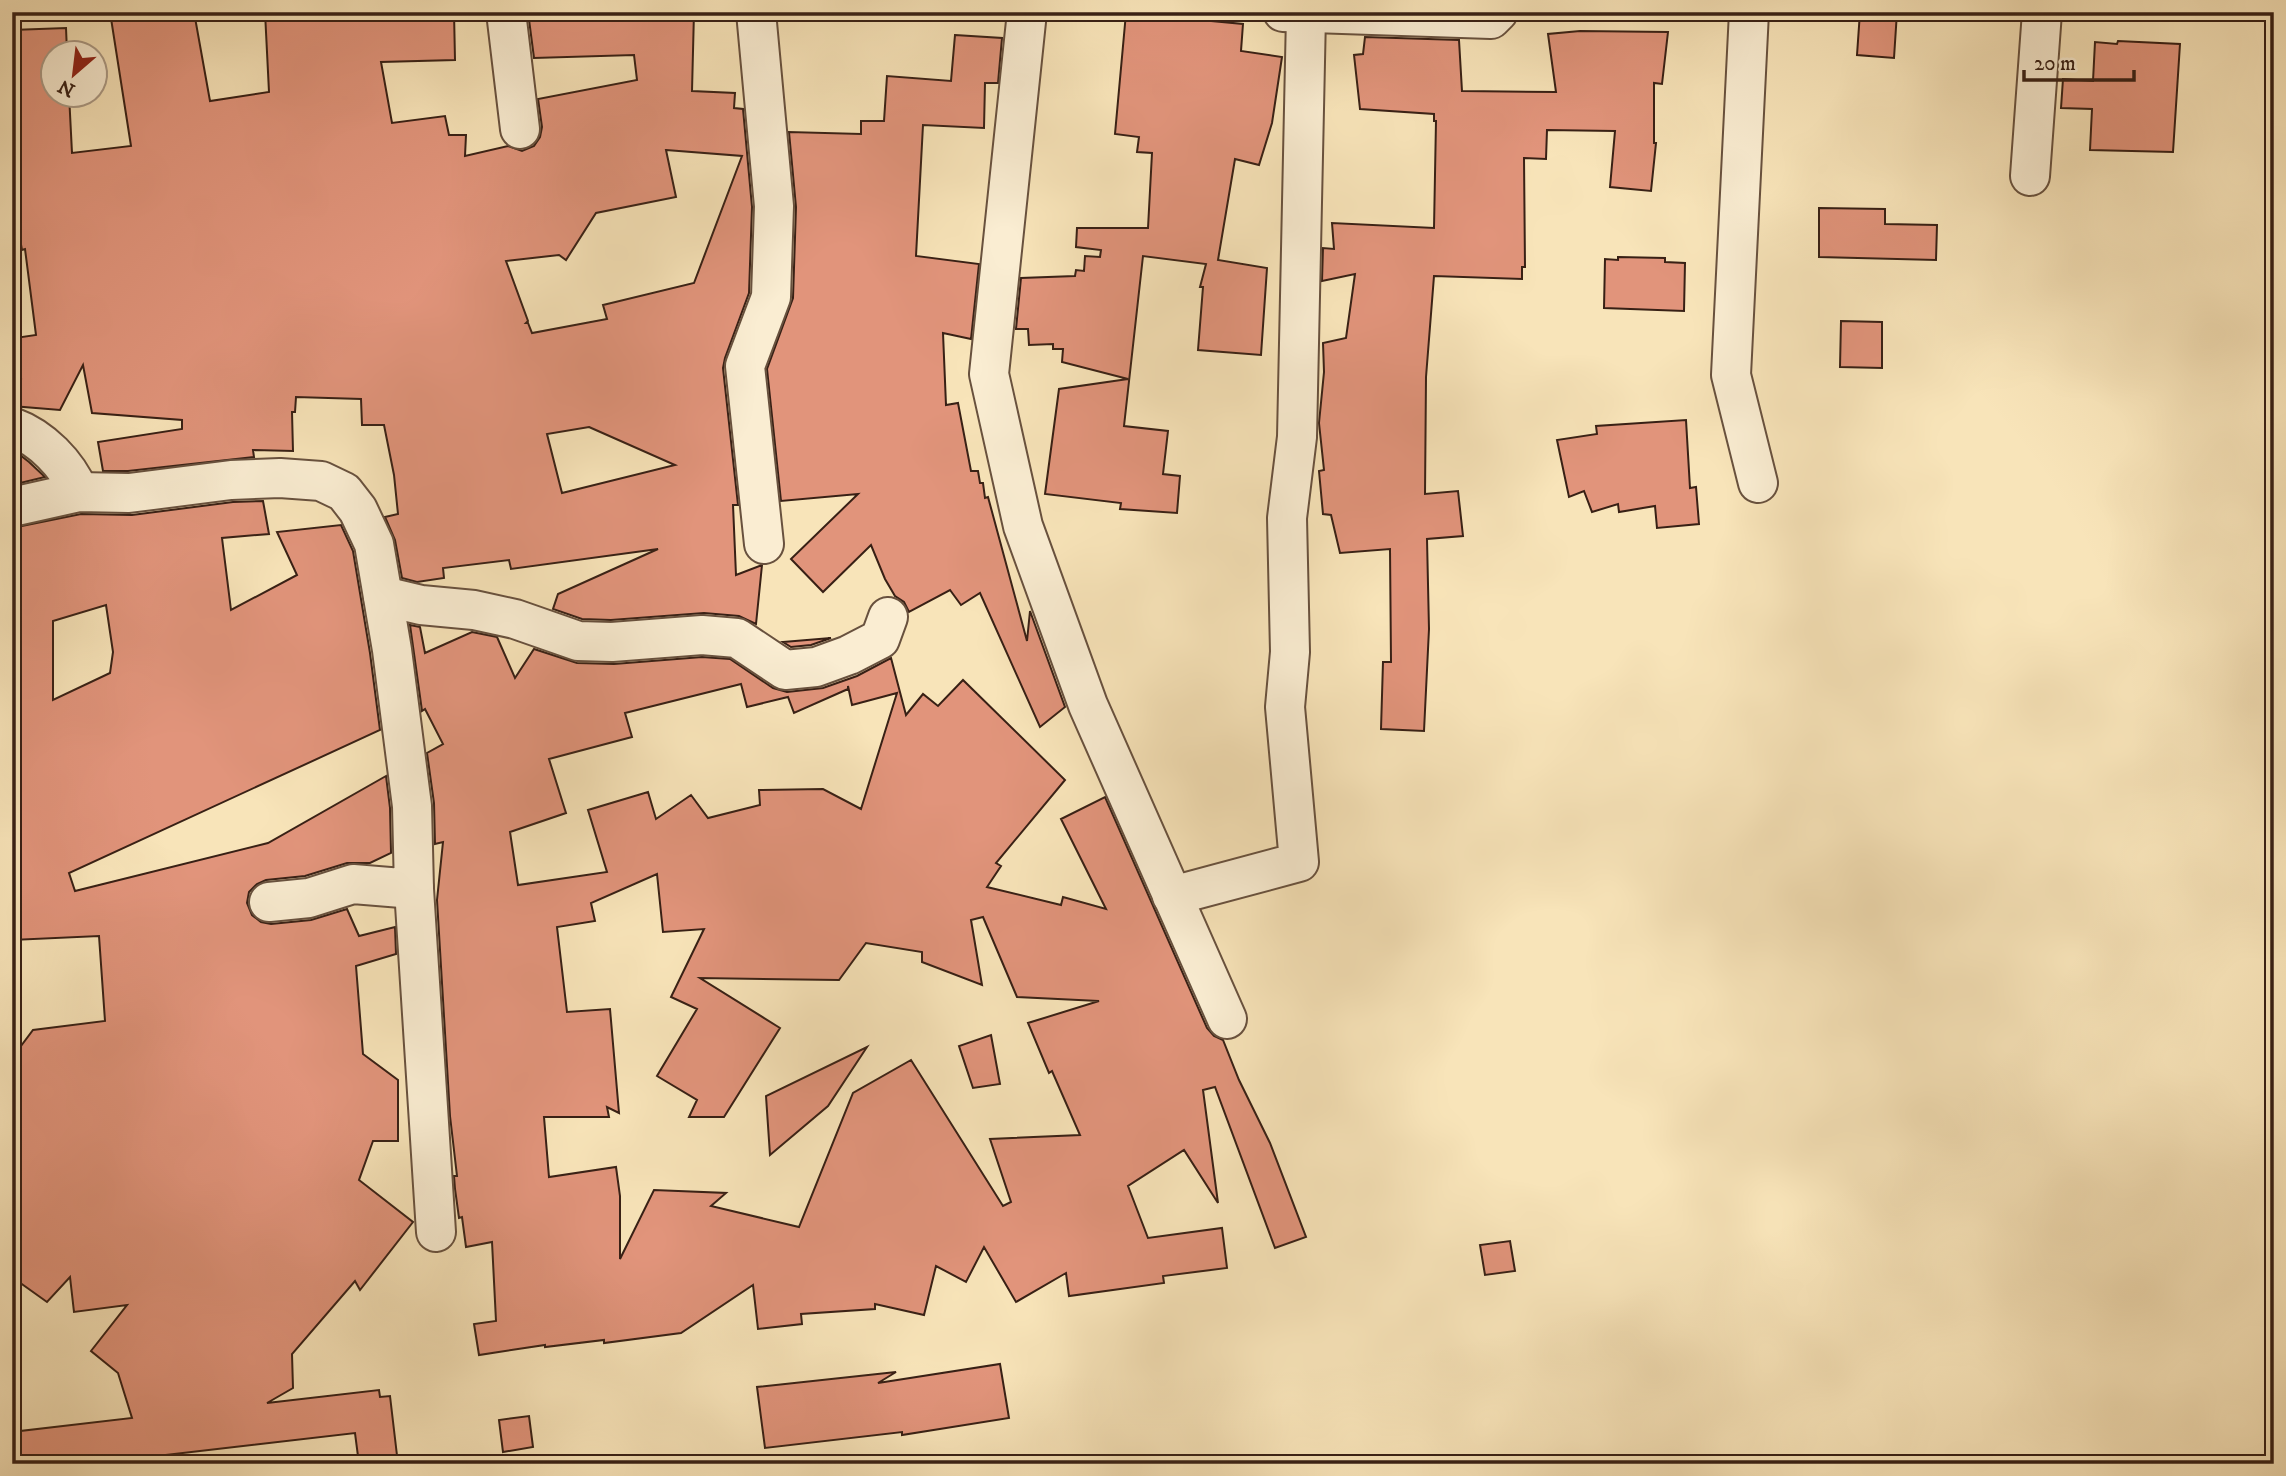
<svg xmlns="http://www.w3.org/2000/svg" width="2286" height="1476" font-family="'IM FELL DW Pica',serif">
<style>
.building{fill:#e1947b;stroke:#382015;stroke-width:2;fill-rule:evenodd}
.lines{fill:none;stroke-linecap:round;stroke-linejoin:round}
.minor-casing{stroke:#68513e;stroke-width:42}
.minor{stroke:#faedd2;stroke-width:38}
</style>
<rect width="100%" height="100%" fill="#f8e4b9"/>
<filter id="stains"><feTurbulence type="fractalNoise" baseFrequency=".00286" numOctaves="4"/><feColorMatrix values="0 0 0 0 .2 0 0 0 0 .09 0 0 0 0 .02 0 0 0 .5 -.17"/></filter>
<radialGradient id="worn" r=".72"><stop offset=".6" stop-color="#630" stop-opacity="0"/><stop offset="1" stop-color="#630" stop-opacity=".3"/></radialGradient>
<!-- building -->
<g class="building">
<path d="M 110,12 L 194,12 L 210,101 L 269,92 L 265,12 L 454,12 L 455,60 L 381,62 L 392,123 L 445,116 L 449,135 L 466,135 L 465,156 L 508,146 L 522,151 L 534,146 L 540,137 L 542,127 L 538,99 L 637,80 L 634,55 L 534,58 L 528,12 L 694,12 L 692,91 L 735,93 L 734,108 L 743,109 L 752,207 L 749,293 L 725,358 L 723,368 L 738,505 L 733,505 L 736,575 L 762,565 L 756,624 L 739,616 L 704,613 L 611,620 L 582,619 L 553,609 L 558,594 L 658,549 L 511,569 L 509,560 L 443,568 L 444,578 L 417,582 L 402,578 L 395,540 L 385,517 L 398,514 L 394,475 L 384,425 L 362,425 L 361,399 L 296,397 L 295,412 L 292,412 L 293,451 L 253,450 L 254,457 L 128,471 L 103,471 L 98,442 L 182,429 L 182,420 L 92,413 L 83,365 L 60,410 L 12,406 L 12,377 L 21,378 L 15,338 L 36,335 L 25,249 L 22,250 L 12,197 L 12,30 L 66,28 L 67,52 L 52,52 L 52,94 L 69,94 L 72,153 L 131,146 ZM 666,150 L 742,156 L 694,283 L 603,305 L 607,319 L 532,333 L 528,323 L 526,323 L 528,321 L 506,261 L 559,255 L 566,260 L 596,213 L 676,197 ZM 589,427 L 675,465 L 562,493 L 547,434 Z"/>
<polygon points="1860,12 1897,12 1894,58 1857,55"/>
<polygon points="1126,13 1243,24 1241,51 1282,57 1272,123 1259,165 1235,159 1218,260 1267,268 1261,355 1198,350 1203,287 1200,287 1206,264 1143,256 1124,426 1168,431 1163,474 1180,476 1177,513 1120,509 1121,503 1045,494 1059,389 1128,379 1062,362 1063,349 1053,349 1053,344 1029,345 1028,329 1016,329 1021,278 1075,276 1076,270 1084,271 1085,256 1100,257 1101,250 1076,247 1077,228 1148,228 1152,153 1137,152 1139,137 1115,134"/>
<polygon points="1580,31 1668,32 1662,84 1654,83 1654,143 1656,143 1651,191 1610,187 1615,131 1547,130 1546,159 1524,158 1525,267 1522,267 1522,279 1434,276 1426,377 1425,494 1458,491 1463,536 1427,539 1429,629 1424,731 1381,729 1383,662 1391,662 1390,549 1340,553 1331,515 1323,514 1319,471 1324,470 1319,423 1324,372 1323,343 1346,338 1355,274 1322,281 1323,248 1334,249 1332,223 1434,228 1436,121 1434,121 1434,114 1360,109 1354,55 1363,54 1365,37 1459,40 1462,91 1556,92 1548,34"/>
<polygon points="955,35 1002,38 998,83 985,83 984,128 923,125 916,256 979,264 971,339 943,333 946,405 958,403 971,471 978,471 980,483 983,483 985,498 988,497 1027,641 1030,611 1065,707 1040,727 980,593 961,605 950,590 909,612 904,602 895,596 885,579 871,545 823,592 791,559 858,494 781,501 767,369 793,298 796,207 789,132 861,134 861,121 884,121 887,76 951,81"/>
<polygon points="2118,41 2180,44 2173,152 2090,150 2092,109 2061,108 2063,79 2093,81 2095,42 2117,44"/>
<polygon points="1819,208 1885,209 1885,224 1937,225 1936,260 1819,257"/>
<polygon points="1618,257 1665,258 1665,262 1685,263 1684,311 1604,308 1605,259 1618,260"/>
<polygon points="1841,321 1882,322 1882,368 1840,367"/>
<polygon points="1686,420 1690,488 1696,487 1699,524 1657,528 1655,506 1619,512 1618,504 1592,512 1584,491 1569,497 1557,440 1597,434 1596,426"/>
<polygon points="20,455 29,462 45,477 12,485 12,456"/>
<path d="M 263,501 L 269,534 L 222,538 L 231,610 L 297,575 L 277,532 L 341,525 L 353,551 L 370,653 L 380,730 L 69,873 L 75,891 L 268,843 L 386,776 L 390,808 L 391,853 L 370,863 L 347,863 L 305,876 L 266,880 L 257,884 L 249,892 L 247,903 L 252,915 L 261,922 L 271,924 L 311,920 L 347,909 L 359,936 L 395,927 L 396,954 L 356,966 L 363,1054 L 398,1080 L 398,1141 L 373,1141 L 359,1180 L 413,1222 L 360,1290 L 355,1281 L 292,1354 L 293,1388 L 267,1403 L 379,1390 L 380,1397 L 390,1396 L 398,1464 L 359,1464 L 355,1433 L 88,1464 L 12,1464 L 12,1432 L 132,1418 L 118,1373 L 91,1351 L 127,1305 L 74,1312 L 70,1277 L 47,1302 L 12,1277 L 12,1058 L 33,1030 L 105,1021 L 99,936 L 12,940 L 12,528 L 81,514 L 132,515 L 233,502 ZM 106,605 L 113,652 L 110,673 L 53,700 L 53,621 Z"/>
<path d="M 410,625 L 420,627 L 425,653 L 472,632 L 497,637 L 515,678 L 534,649 L 577,663 L 614,664 L 702,657 L 730,659 L 773,688 L 787,692 L 823,688 L 857,676 L 891,658 L 906,715 L 923,694 L 938,706 L 963,680 L 1065,780 L 996,863 L 1001,866 L 987,887 L 1061,905 L 1063,897 L 1106,909 L 1061,819 L 1105,797 L 1207,1028 L 1214,1036 L 1223,1040 L 1239,1080 L 1270,1143 L 1306,1237 L 1275,1248 L 1215,1087 L 1203,1090 L 1218,1203 L 1184,1150 L 1128,1186 L 1148,1238 L 1222,1228 L 1227,1268 L 1163,1276 L 1164,1283 L 1069,1296 L 1066,1273 L 1016,1302 L 984,1247 L 966,1282 L 936,1266 L 924,1315 L 875,1304 L 875,1309 L 801,1314 L 802,1324 L 758,1329 L 753,1285 L 681,1333 L 604,1343 L 604,1340 L 545,1347 L 545,1345 L 479,1355 L 474,1324 L 496,1321 L 492,1242 L 466,1247 L 462,1217 L 459,1218 L 455,1189 L 454,1176 L 457,1176 L 450,1116 L 437,900 L 443,842 L 435,844 L 434,803 L 427,753 L 443,744 L 425,709 L 422,711 ZM 741,684 L 747,707 L 788,697 L 794,713 L 848,689 L 848,686 L 852,705 L 897,693 L 861,809 L 823,789 L 759,790 L 760,805 L 708,818 L 691,795 L 656,819 L 648,792 L 588,810 L 607,872 L 518,885 L 510,832 L 566,813 L 549,759 L 632,737 L 625,713 ZM 657,874 L 663,932 L 704,929 L 671,997 L 697,1009 L 657,1076 L 697,1100 L 689,1117 L 724,1117 L 780,1028 L 700,978 L 839,980 L 866,943 L 922,952 L 922,962 L 982,985 L 971,920 L 983,917 L 1017,997 L 1099,1001 L 1028,1023 L 1049,1073 L 1052,1071 L 1080,1135 L 990,1139 L 1011,1202 L 1003,1206 L 911,1060 L 853,1093 L 799,1227 L 711,1206 L 726,1193 L 654,1190 L 620,1259 L 620,1196 L 616,1167 L 549,1177 L 544,1117 L 609,1117 L 607,1107 L 619,1113 L 610,1009 L 567,1012 L 557,927 L 595,921 L 591,903 Z"/>
<polygon points="831,638 811,645 791,647 783,642"/>
<polygon points="991,1035 1000,1084 973,1088 959,1046"/>
<polygon points="867,1047 828,1106 770,1155 766,1096"/>
<polygon points="1510,1241 1515,1271 1485,1275 1480,1245"/>
<polygon points="1000,1364 1009,1418 902,1435 902,1432 765,1448 757,1387 896,1372 878,1383"/>
<polygon points="529,1416 533,1447 503,1452 499,1420"/>
</g>
<g class="lines">
<!-- minor casing -->
<g class="minor-casing">
<g id="minor">
<polyline points="506,12 520,129"/>
<polyline points="756,12 774,206 771,297 745,366 764,544"/>
<polyline points="1027,12 989,374 1023,526 1088,705 1227,1019"/>
<polyline points="1283,12 1491,19 1498,12"/>
<polyline points="1749,12 1731,375 1758,483"/>
<polyline points="2030,176 2042,12"/>
<path d="M 12,427 C 42,438 67,464 79,492"/>
<polyline points="12,507 79,492 129,493 231,480 280,478 321,481 344,492 358,510 374,544 392,650 412,806 414,889 353,884 309,898 269,902"/>
<polyline points="383,596 421,605 474,610 515,619 578,641 612,642 702,635 737,638 785,670 816,667 849,655 880,639 888,617"/>
<polyline points="414,889 436,1232"/>
<polyline points="1172,896 1299,862 1285,707 1290,652 1287,518 1297,437 1306,15"/>
</g>
</g>
<!-- minor -->
<use href="#minor" class="minor"/>
</g>
<!-- margin -->
<rect width="2286" height="1476" fill="none" stroke="#f8e4b9" stroke-width="42"/>
<rect x="14" y="14" width="2258" height="1448" fill="none" stroke="#382015" stroke-width="3.5"/>
<rect x="21" y="21" width="2244" height="1434" fill="none" stroke="#382015" stroke-width="2"/>
<!-- north arrow -->
<g transform="translate(74 74) rotate(208)"><circle r="33" fill="#faedd2" stroke="#ac9b86" stroke-width="2"/>
<path d="M0-5L12 26L0 18L-12 26Z" fill="#8f2418"/>
<text y="-10" font-size="19" font-weight="bold" text-anchor="middle" fill="#382015">N</text>
</g>
<!-- scale -->
<path d="M2024 70v10h110v-10" fill="none" stroke="#382015" stroke-width="3.5"/>
<text x="2034" y="70" font-size="21" fill="#382015" stroke="#faedd2" stroke-width="5" paint-order="stroke">20 m</text>
<rect width="100%" height="100%" filter="url(#stains)"/>
<rect width="100%" height="100%" fill="url(#worn)"/>
</svg>
